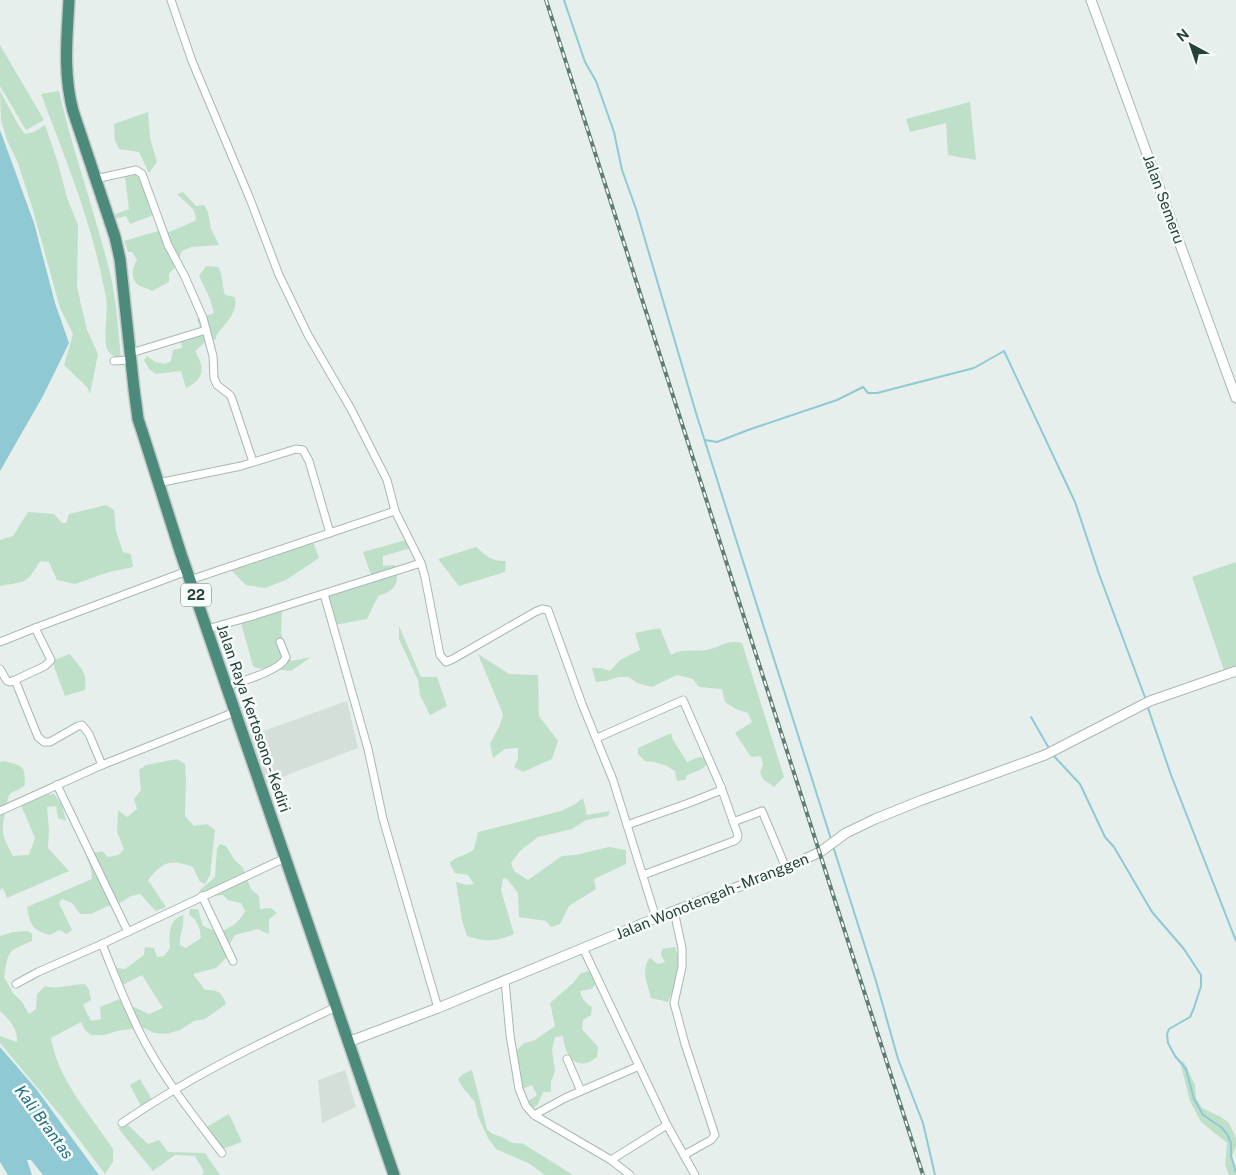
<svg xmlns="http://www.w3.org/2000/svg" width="1236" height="1175" font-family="'Public Sans',sans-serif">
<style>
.built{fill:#d4dfda}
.green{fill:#bfe0c8}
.water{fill:#8ec9d4}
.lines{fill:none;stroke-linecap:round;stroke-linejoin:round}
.stream{stroke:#8ec9d4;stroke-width:2}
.minor-casing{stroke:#a8b8b2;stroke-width:9}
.tertiary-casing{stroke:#a8b8b2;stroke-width:11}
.trunk-casing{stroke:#c2cac8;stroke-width:14}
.minor{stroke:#fff;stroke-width:7}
.tertiary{stroke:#fff;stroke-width:9}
.trunk{stroke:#4c8a7c;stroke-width:11}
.rail-casing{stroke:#5f7d75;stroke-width:4}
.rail{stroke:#f7fbf9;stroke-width:2;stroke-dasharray:5.5;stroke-linecap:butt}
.labels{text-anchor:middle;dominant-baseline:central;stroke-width:5;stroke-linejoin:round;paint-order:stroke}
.shield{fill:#f7fbf9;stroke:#637a73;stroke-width:1}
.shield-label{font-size:14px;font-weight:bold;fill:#24423a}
.street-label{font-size:15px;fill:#24423a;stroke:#f7fbf9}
.water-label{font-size:16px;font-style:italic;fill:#1c6f80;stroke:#f7fbf9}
</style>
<rect width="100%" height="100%" fill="#e6efeb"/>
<!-- built -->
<g class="built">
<polygon points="347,701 358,748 264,784 249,736"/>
<polygon points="345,1070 356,1107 322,1123 318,1080"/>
</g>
<!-- green -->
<g class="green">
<polygon points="0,45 44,120 26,130 0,86"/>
<polygon points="0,91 19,126 25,134 34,132 45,125 58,163 67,198 78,225 77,287 87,330 98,354 90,394 87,387 64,365 73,334 60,308 33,210 18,163 7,140 1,120"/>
<path d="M 59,91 C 72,148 92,204 107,261 C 116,293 118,327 121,359 C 116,357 111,355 108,351 C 102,341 109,311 106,298 C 93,225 67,163 41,94 Z"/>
<polygon points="970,102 976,160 948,155 946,123 910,132 906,119"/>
<polygon points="148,112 150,138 157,162 149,173 139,152 119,149 115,141 114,124"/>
<polygon points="139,174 154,215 130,224 126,216 114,219 113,215 129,209 125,177"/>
<path d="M 183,192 L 196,206 L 204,205 L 208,212 L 211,229 L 219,245 L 191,247 L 182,251 L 175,267 L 169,274 L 169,282 L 152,291 C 148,288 140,287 137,284 C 130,277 133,266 137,260 L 132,252 L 128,252 L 124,241 L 158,231 L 169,232 L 195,221 L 196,217 L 193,209 L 177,194 Z"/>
<path d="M 206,266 L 218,267 C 223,275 222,285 225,295 L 235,297 C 238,314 225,323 216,336 L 216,339 L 205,342 L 195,351 C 205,368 205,379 186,388 L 181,371 L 156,374 L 149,369 L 144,360 L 147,356 L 155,362 L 165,364 L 171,361 L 173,350 L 182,348 L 181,341 L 200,327 L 197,319 L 214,313 L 210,299 L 199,276 Z"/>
<path d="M 106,505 L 114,510 L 116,531 L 123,552 L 131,554 L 133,567 L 109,572 L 75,584 L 57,580 L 49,562 L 40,561 C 26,585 26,581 0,586 L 0,540 L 13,536 L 28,512 L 54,514 L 62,523 L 66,523 L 69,514 Z"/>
<polygon points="406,540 411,548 383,556 383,566 395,565 395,568 371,575 363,552"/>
<polygon points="313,542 319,558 286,580 265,588 246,585 231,570"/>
<path d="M 476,547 C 486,556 493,562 506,561 L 505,572 L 459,586 L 438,559 Z"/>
<polygon points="1236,562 1236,669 1225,673 1192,577"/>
<path d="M 397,574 C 398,588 390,592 378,596 L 367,619 L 335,625 L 327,596 Z"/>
<polygon points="282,611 281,634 291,661 311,657 291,671 257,668 253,666 241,623"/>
<polygon points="399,626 421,677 437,677 447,706 430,715 420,695 418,680 399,639"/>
<path d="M 660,628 L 671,655 C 684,647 697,653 711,649 C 725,645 726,640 742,643 L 784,777 L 774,787 L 764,780 L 760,773 L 763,764 L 761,756 L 751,757 L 735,733 L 752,722 L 748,713 L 736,709 L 725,702 L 722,689 L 699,687 L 693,679 L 677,675 L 652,687 L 637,683 L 629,677 L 619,677 L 606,681 L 596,682 L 592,668 L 601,668 L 610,671 L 620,660 L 640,650 L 635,633 Z"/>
<path d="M 70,654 C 80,668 88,671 85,690 L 65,696 L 52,661 Z"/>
<polygon points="478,654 509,674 538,675 539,716 558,741 552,759 523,772 514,767 518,759 518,748 505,749 493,758 490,744 500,725 503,714"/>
<path d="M 671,733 L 673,740 L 687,762 L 699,757 L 706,758 L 707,764 L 702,769 L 687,775 L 685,780 L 677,781 L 675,771 C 665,764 657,762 645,761 L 638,754 L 638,748 Z"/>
<path d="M 177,759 L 185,764 L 186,780 L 185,816 L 194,826 L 207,824 L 215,830 L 210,875 L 205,884 L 200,882 L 193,867 C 171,859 163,861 148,880 L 166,907 L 156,911 L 140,894 L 131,896 L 122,902 L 108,906 L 91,914 L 80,914 L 72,903 L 62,899 L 59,903 L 72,930 L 67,934 L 59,930 L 50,935 C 33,930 30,926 27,907 L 92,879 L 91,870 L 86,855 L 102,851 L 108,857 L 119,855 L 124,849 L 117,832 L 118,810 L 127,817 L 137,809 L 134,799 L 141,790 L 139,770 L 146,765 Z"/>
<path d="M 5,761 C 24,767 25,765 25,785 C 21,789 16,790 11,793 C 7,797 7,803 6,808 C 1,832 1,834 13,856 L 29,855 L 35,838 L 20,803 L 41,795 L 54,794 L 62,805 L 66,821 L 58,818 L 56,806 L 47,807 L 49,830 L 48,848 L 69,871 L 7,898 L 3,888 L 0,890 L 0,762 Z"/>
<path d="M 583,798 L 587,815 L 610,811 L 608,816 L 586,820 L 572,829 L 538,837 L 520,851 L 511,863 L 514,871 L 528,880 L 562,856 L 575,855 L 609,847 L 626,850 L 626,864 L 594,879 L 596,889 L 569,906 L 560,924 L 551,927 L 546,921 L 519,917 L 518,893 L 507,879 L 503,878 L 501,890 L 514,934 C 495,942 487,942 467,936 L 462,920 L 456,882 L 466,885 L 474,884 L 468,875 L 455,873 L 450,864 L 450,862 C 458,856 467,855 474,849 L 478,832 L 561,811 L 574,805 Z"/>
<path d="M 220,844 L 226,846 L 234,859 L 243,868 L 251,889 L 259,896 L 260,909 L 271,908 L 277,913 L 269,919 L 269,934 L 258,929 L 235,935 L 230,943 L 232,952 L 216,968 L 193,974 L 205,990 C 218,990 222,992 226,1004 L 205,1019 L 194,1021 L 180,1030 L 166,1034 L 154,1033 L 142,1027 L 117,1031 L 105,1035 L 91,1035 L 85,1030 L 81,1022 L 51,1038 C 58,1080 90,1114 113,1149 L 113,1162 L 105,1174 L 65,1121 L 0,1043 L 0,1036 L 17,1042 C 18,1029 9,1019 0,1011 L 0,936 L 13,932 L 28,931 L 32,934 L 32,941 C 6,952 9,950 4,977 L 13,993 L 22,1002 L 29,1014 L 36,1009 L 37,994 L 45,986 C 57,990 72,984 85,984 L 89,990 L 91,1000 L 83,1005 L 91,1021 L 101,1019 L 100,1007 L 119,999 L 125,1007 L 134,1007 L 149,1014 L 163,1008 L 142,975 L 119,987 L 107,950 L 117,968 L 125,969 L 144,955 L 145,947 L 154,948 L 157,957 L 164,956 L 170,948 C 169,935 168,920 183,915 C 185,928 179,932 180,945 L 186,948 L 201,938 C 200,928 198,920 189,915 L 190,909 L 198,909 L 203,926 L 217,932 C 230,929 239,923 245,911 L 241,903 L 228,900 L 223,895 L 199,897 L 200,890 L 215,877 L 217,848 Z"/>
<path d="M 675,947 C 683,965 675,986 668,1002 L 651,998 C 648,985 640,969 650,958 L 658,964 L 665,962 L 661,955 L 662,949 Z"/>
<path d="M 589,971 L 594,976 L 595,985 L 591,989 L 580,991 C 582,999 585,1003 592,1007 L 591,1015 L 583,1020 L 582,1029 L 598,1047 L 597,1057 C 577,1073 565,1057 563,1036 L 555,1037 L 552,1049 L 555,1071 L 551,1082 L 551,1092 L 543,1092 L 537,1106 L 531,1108 L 527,1102 L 537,1095 L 532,1085 L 522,1089 L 516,1051 L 524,1043 L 535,1040 L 555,1026 L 550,1003 L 573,983 L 581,973 Z"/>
<polygon points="1180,1061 1184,1062 1195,1085 1196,1098 1202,1108 1221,1117 1229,1123 1236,1138 1236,1147 1232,1156 1236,1175 1229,1175 1225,1165 1227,1143 1201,1122 1190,1101"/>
<path d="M 472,1070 L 487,1129 C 494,1136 494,1134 502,1137 C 510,1141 512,1145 522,1143 L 573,1175 L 545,1175 L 530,1164 L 496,1149 L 488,1138 L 478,1116 L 475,1102 L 463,1088 L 458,1079 L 463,1074 Z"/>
<polygon points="140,1079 155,1105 144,1112 130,1085"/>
<polygon points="229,1114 242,1142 219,1150 203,1129"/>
<polygon points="128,1125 148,1144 159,1140 168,1152 205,1153 220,1175 202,1175 204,1172 195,1156 175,1155 153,1171 118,1128"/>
</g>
<!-- water -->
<g class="water">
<polygon points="0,130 34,223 55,303 69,343 43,396 0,471"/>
<polygon points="0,1047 37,1090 99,1175 43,1175 31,1160 27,1160 32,1175 8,1175 0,1162"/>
</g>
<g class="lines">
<!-- stream -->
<g class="stream">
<polyline points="564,0 585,62 596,81 614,132 622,170 636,209 696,413 831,839"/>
<polyline points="705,440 717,442 748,430 837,400 863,387 868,393 877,393 974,368 1004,351 1075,502 1099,574 1146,700"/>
<polyline points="1147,705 1171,775 1236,941"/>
<polyline points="1031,717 1050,750"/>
<polyline points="1052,754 1080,784 1105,837 1114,847 1152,912 1184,949 1201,975 1201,986 1194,1008 1190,1017 1169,1029 1167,1034 1168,1043 1175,1056 1186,1069 1194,1099 1203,1115 1221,1127 1227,1134 1231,1143 1231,1156 1236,1172"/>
<polyline points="833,846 876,981 898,1059 923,1123 935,1175"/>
</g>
<!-- minor casing -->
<g class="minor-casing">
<g id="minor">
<polyline points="171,0 192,61 250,199 279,275 308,335 351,409 387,480 395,511"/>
<polyline points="95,179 136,170 142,174 168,245 185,277 203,318 213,356 214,378 217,385 230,395 232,399 253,462"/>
<polyline points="131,353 206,330"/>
<polyline points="114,361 131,360"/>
<polyline points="158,483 241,466 296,449 303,450 309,461 330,533"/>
<polyline points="190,580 395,511 421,563 425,577 440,655 446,662 453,659 535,612 542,609 548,610 582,704 613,780 656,918"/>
<polyline points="324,594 368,749 383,819 438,1008"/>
<polyline points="207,629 256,615 421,563"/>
<polyline points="0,642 35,628"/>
<polyline points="0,669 7,681 10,682 15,680"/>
<path d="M 227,686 C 240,682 282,670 286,657 L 280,642"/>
<polyline points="597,738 683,700 721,787 738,835 737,839 734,841 643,875"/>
<polyline points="102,765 89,734 82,725 78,726 50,742 44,742 38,737 15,680 45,666 51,660 35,628 187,571"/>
<polyline points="57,785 128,932"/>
<polyline points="0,811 102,765 235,712"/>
<polyline points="733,822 762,811 786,868"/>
<polyline points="627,825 689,803 719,791 721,787"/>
<polyline points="202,896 233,961"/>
<polyline points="674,911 682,948 682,967 674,1003 685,1044 715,1135 711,1140 684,1155"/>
<path d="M 102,944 C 116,978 129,1014 147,1046 C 168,1084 196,1119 222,1153"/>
<polyline points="583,948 667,1125 695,1175"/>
<polyline points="505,981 510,1035 519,1089 526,1106 534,1115 611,1160 667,1125"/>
<polyline points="16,984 38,972 102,944 285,858"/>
<polyline points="567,1059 581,1091"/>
<polyline points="534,1115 565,1098 639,1066"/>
<path d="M 122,1123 C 189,1077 262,1042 336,1007"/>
<polyline points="611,1160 630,1175"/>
</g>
</g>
<!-- tertiary casing -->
<g class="tertiary-casing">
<g id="tertiary">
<polyline points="1091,0 1236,398"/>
<polyline points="348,1042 438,1008 656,918 777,872 820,852 846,833 875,819 922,800 1045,755 1150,701 1236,671"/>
</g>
</g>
<!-- trunk casing -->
<g class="trunk-casing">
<path id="trunk" d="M 69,0 C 67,37 63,74 73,111 L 115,237 L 120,259 L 134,389 L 138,419 L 142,431 L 181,554 L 394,1175"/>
</g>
<!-- minor -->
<use href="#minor" class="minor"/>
<!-- tertiary -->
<use href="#tertiary" class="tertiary"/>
<!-- trunk -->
<use href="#trunk" class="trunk"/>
<!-- rail casing -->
<g class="rail-casing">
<polyline id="rail" points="546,0 923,1175"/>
</g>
<!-- rail -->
<use href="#rail" class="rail"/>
</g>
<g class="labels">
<!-- shield labels -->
<rect class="shield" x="181" y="583.5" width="30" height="23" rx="4"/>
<g class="shield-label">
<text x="196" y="595">22</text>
</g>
<!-- street labels -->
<g class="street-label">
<text transform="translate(1164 199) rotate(70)">Jalan Semeru</text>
<text transform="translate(254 718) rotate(71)">Jalan Raya Kertosono - Kediri</text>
<text transform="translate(712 896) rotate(-22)">Jalan Wonotengah - Mranggen</text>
</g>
<!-- water labels -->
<g class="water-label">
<text transform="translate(44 1122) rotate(54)">Kali Brantas</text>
</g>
</g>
<!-- north arrow -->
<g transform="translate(1191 45) rotate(320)" stroke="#f7fbf9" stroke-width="4" paint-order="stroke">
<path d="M0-4L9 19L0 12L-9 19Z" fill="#24423a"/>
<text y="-8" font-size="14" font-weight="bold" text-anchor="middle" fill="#24423a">N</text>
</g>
</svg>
